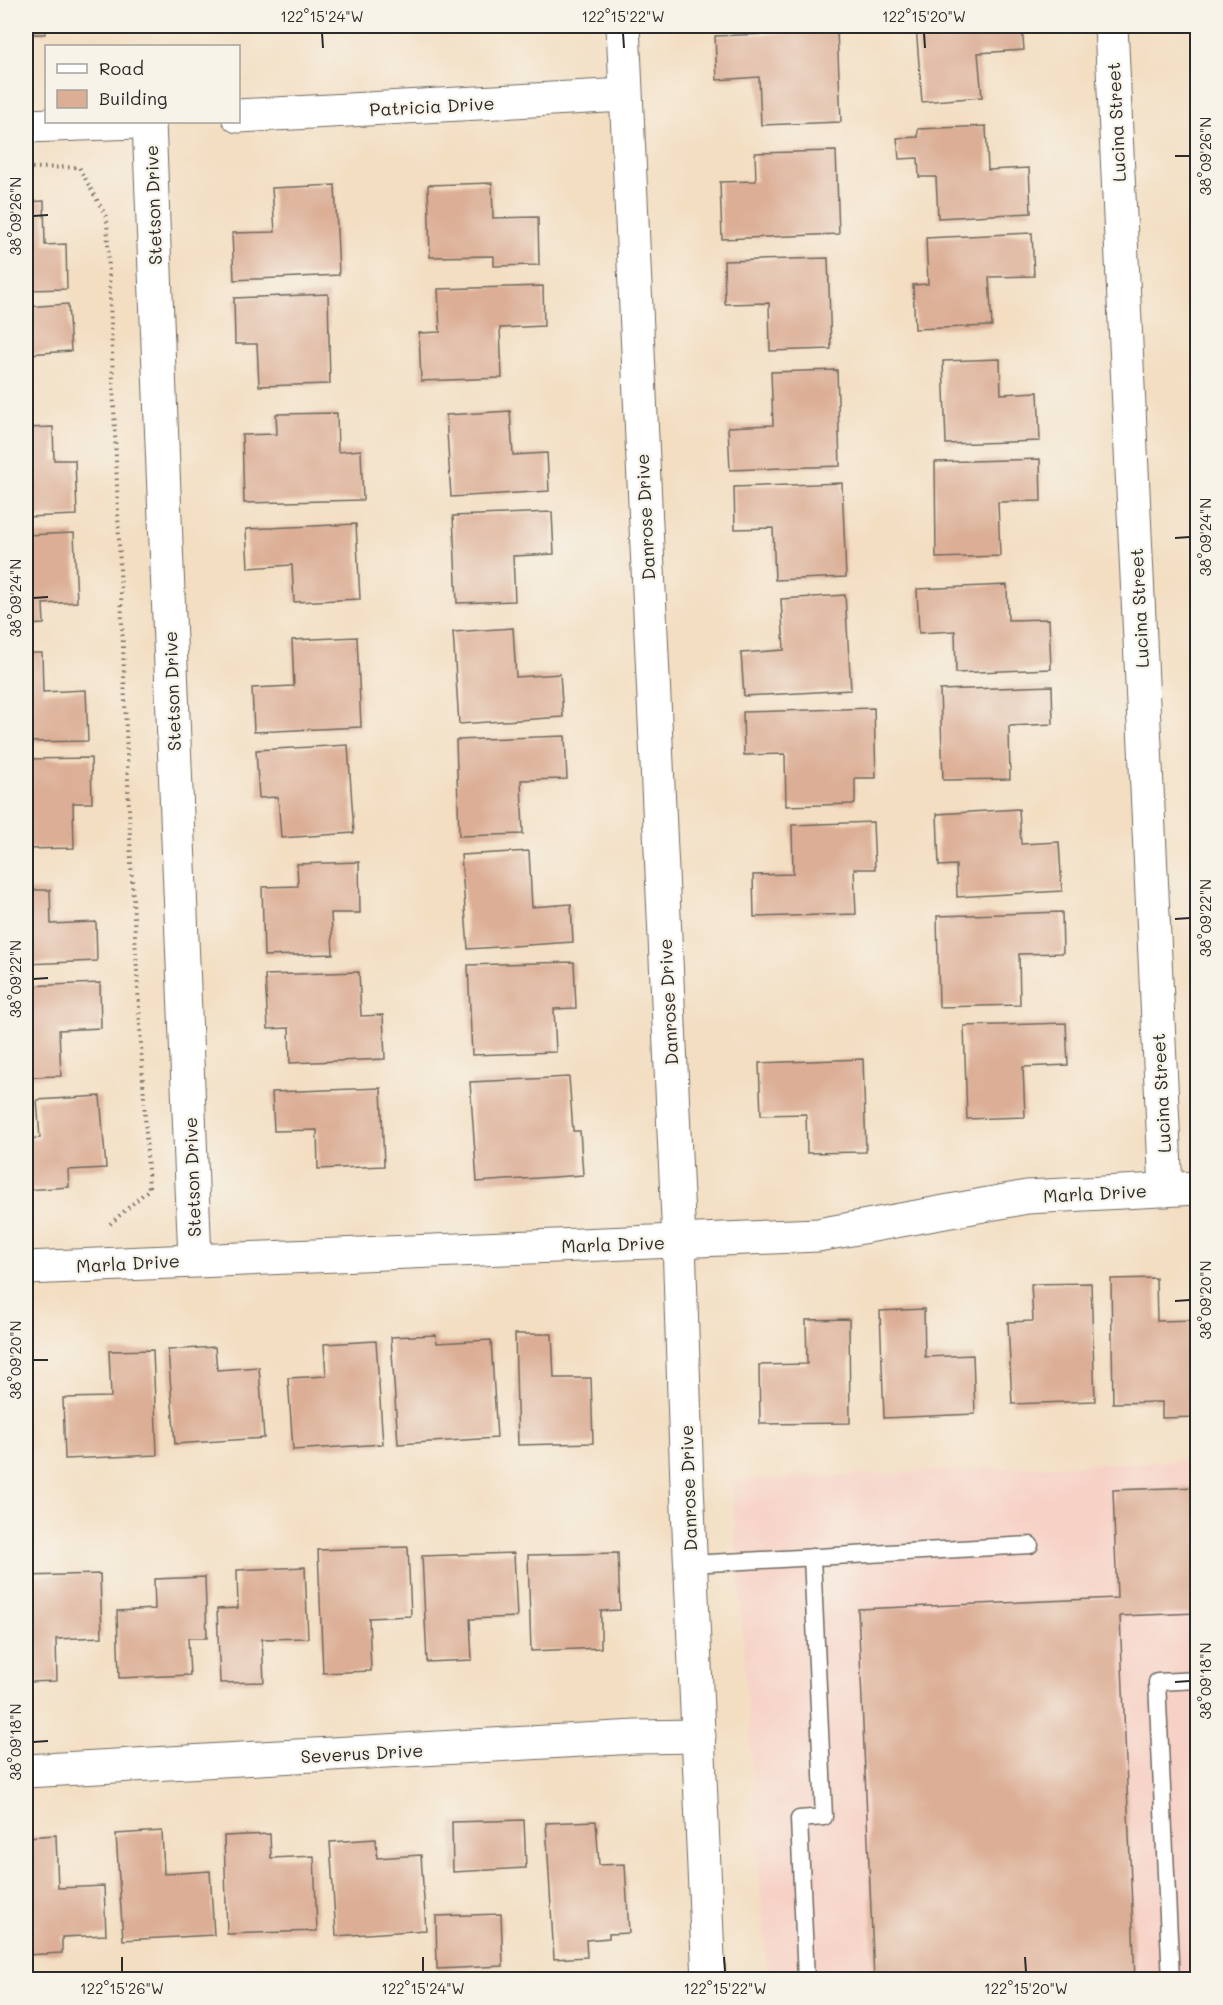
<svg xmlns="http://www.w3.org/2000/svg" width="1223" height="2005" font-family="Mali,sans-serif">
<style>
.built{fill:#f7d1c6}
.building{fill:#dcae95}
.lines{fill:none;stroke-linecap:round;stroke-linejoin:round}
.lane-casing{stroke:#716a60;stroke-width:19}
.street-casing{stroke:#716a60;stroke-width:35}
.path{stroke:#716a60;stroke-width:4;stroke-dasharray:1.5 4.5;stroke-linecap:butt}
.lane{stroke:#fff;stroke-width:16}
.street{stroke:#fff;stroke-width:33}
.ticks{fill:none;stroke:#2b2b2b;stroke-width:2}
.labels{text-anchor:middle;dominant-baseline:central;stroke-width:4.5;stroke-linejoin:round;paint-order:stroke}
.street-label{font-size:18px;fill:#2b2b2b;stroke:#f7f3e8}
.neatline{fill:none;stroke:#2b2b2b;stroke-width:2}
.ticks-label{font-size:15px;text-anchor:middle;fill:#2b2b2b}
</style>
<rect width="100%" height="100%" fill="#f7f3e8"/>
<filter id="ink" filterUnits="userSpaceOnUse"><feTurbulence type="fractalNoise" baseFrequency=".0167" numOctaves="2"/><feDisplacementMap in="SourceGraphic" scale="12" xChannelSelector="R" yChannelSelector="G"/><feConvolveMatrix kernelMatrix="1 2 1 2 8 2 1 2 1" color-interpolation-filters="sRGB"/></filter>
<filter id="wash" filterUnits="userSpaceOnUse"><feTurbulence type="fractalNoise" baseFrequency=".008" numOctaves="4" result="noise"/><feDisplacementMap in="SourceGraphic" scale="24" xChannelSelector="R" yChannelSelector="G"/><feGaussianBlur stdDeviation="1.35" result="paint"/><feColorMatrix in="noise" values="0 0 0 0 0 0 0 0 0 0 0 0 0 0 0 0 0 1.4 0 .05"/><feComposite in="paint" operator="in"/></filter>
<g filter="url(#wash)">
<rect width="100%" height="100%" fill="#f3dec2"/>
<!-- built -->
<polygon class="built" points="1197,1460 1197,1979 767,1979 732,1480"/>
<g id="blocks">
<!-- building -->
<g class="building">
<polygon points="26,26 44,26 45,34 26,34"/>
<polygon points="162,26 204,26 204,27 162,29"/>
<polygon points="916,26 1022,26 1024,50 978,53 982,97 922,102"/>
<polygon points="837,31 841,122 761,125 759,77 717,80 715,36"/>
<polygon points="986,126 988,170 1029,168 1031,213 938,218 936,177 919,177 918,158 899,159 897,138 918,137 918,129"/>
<polygon points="836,151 839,234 722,239 720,182 756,181 755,153"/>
<polygon points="492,183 493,218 538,217 539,265 494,266 494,256 430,257 428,185"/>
<polygon points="335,185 339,275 234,280 232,233 275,232 272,188"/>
<polygon points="44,201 45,245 66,244 67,289 26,290 26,202"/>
<polygon points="1032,233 1034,276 989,277 992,326 915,329 913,285 928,284 926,238"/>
<polygon points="828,258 831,349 770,351 769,303 725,304 724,261"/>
<polygon points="543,286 544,326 500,328 502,378 421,381 419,333 440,332 438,289"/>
<polygon points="328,294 330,384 259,386 257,344 235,344 234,298"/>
<polygon points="68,304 71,351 28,354 31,398 26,399 26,307"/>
<polygon points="1000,359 1001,394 1038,392 1040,441 946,444 943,361"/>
<polygon points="837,370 840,466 730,470 728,427 773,425 771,372"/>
<polygon points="510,411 513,455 547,453 549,491 451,497 446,415"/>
<polygon points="337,413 338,452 361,450 363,500 244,503 242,435 277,434 276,414"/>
<polygon points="53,427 54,460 75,460 77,515 26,517 26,428"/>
<polygon points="1040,459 1041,501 998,502 1000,556 936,558 935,462"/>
<polygon points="842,483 846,577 775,580 773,528 735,529 734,487"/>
<polygon points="552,512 554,554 513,556 515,601 457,603 453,516"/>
<polygon points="356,524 360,599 294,602 292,565 248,568 246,529"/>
<polygon points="74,533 77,602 43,604 44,624 26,625 26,535"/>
<polygon points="1007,585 1008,620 1049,619 1051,669 956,673 955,631 919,633 917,589"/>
<polygon points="845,595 851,690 744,696 741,653 784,650 781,599"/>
<polygon points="513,628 516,677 560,674 563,717 459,724 453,632"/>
<polygon points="357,637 361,727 254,732 252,688 294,686 292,640"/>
<polygon points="26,653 42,653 43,692 86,690 88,741 26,742"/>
<polygon points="1052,686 1053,724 1009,726 1010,779 943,780 940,690"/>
<polygon points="874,708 876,778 855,778 855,804 786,806 785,754 744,755 743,712"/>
<polygon points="565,736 567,779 521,780 523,834 459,836 456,740"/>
<polygon points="348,745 354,833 281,838 278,797 259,798 256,750"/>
<polygon points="91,758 92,803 73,803 74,848 26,849 26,759"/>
<polygon points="1019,809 1021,844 1059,842 1062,891 957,897 956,865 939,866 937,814"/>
<polygon points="873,822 875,869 854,869 856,914 754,917 753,875 793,874 792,825"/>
<polygon points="529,851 532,907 571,904 573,942 468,949 461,855"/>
<polygon points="359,862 360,913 331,913 333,954 264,956 262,887 298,886 297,864"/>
<polygon points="26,890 50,890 51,924 96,922 97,961 26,964"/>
<polygon points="1062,912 1063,953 1019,954 1020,1005 939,1007 937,916"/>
<polygon points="574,962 576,1008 554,1009 556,1052 472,1055 468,965"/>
<polygon points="359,972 361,1016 383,1015 385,1059 290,1063 289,1028 268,1029 265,975"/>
<polygon points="100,983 101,1028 59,1030 61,1076 26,1077 26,986"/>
<polygon points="1066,1023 1068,1065 1023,1067 1025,1117 967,1119 964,1026"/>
<polygon points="863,1059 866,1152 807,1153 806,1114 761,1115 759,1063"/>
<polygon points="569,1077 573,1131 580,1131 583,1175 477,1182 470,1082"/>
<polygon points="381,1088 384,1166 318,1169 317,1130 274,1131 272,1092"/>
<polygon points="100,1096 106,1168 68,1170 69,1187 26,1190 26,1139 40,1138 37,1100"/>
<polygon points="1156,1278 1157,1321 1198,1320 1198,1417 1162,1418 1162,1402 1113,1403 1111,1279"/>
<polygon points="1091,1283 1095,1401 1012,1404 1008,1322 1033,1321 1031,1284"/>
<polygon points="924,1309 925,1357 973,1355 975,1414 884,1418 880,1311"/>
<polygon points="849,1319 850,1423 760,1424 759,1365 807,1364 806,1320"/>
<polygon points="515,1334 552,1334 554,1378 591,1378 593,1443 518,1445"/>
<polygon points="436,1335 437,1343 491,1340 497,1438 398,1444 391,1337"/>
<polygon points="376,1341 383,1444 293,1450 288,1378 326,1376 324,1344"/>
<polygon points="215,1347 217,1370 259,1367 264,1438 175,1444 168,1350"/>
<polygon points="153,1350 157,1455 65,1459 63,1398 111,1397 109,1351"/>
<polygon points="26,1424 27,1424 29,1466 26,1466"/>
<polygon points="1198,1487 1198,1613 1120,1616 1135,1980 874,1980 858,1609 1117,1598 1113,1490"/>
<polygon points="408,1547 411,1616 369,1618 371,1671 323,1673 318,1550"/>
<polygon points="514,1553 517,1617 470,1619 472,1660 427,1662 422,1556"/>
<polygon points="618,1553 620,1610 601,1611 601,1648 531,1651 528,1555"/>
<polygon points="305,1567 308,1638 262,1639 264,1682 220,1683 217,1609 238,1608 237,1570"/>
<polygon points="100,1574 102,1637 56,1639 57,1681 26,1682 26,1576"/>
<polygon points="205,1577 207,1638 188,1638 190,1675 119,1678 117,1611 155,1609 154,1579"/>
<polygon points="524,1820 526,1868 453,1872 452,1822"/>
<polygon points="596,1821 599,1865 625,1864 629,1933 609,1934 609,1938 586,1940 587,1957 554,1959 546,1823"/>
<polygon points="162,1831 164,1874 210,1871 214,1935 123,1940 116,1834"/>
<polygon points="270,1834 271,1858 314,1856 317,1931 227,1934 224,1836"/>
<polygon points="56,1835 58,1888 104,1886 106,1935 62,1937 62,1953 26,1955 26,1837"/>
<polygon points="376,1839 377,1858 421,1855 426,1930 336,1936 330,1842"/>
<polygon points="501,1914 503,1966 437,1969 436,1916"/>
</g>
</g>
</g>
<g filter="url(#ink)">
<use href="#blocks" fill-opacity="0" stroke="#716a60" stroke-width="1.5"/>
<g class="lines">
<!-- lane casing -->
<g class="lane-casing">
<g id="lane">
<polyline points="691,1564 1030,1545"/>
<polyline points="806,1980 799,1819 824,1817 812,1557"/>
<polyline points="1171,1980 1157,1682 1198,1680"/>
</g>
</g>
<!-- street casing -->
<g class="street-casing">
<g id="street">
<polyline points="623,26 679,1241 687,1485 709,1980"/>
<polyline points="1111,26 1166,1190"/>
<polyline points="238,116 625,95"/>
<polyline points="149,122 195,1260"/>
<polyline points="26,126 137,122"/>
<polyline points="26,1268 818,1235 1027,1197 1198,1188"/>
<polyline points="26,1771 636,1737 699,1736"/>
</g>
</g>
<!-- path -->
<polyline class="path" points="26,168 79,167 107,218 131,863 149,1189 109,1225"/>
<!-- lane -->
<use href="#lane" class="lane"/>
<!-- street -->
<use href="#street" class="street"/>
</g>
</g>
<!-- ticks -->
<path class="ticks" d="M 322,33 L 323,48M 623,33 L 624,48M 924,33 L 925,48M 1175,156 L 1190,156M 33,216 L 48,215M 1175,538 L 1190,537M 33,598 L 48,597M 1175,919 L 1190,918M 33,979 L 48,978M 1175,1301 L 1190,1300M 33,1360 L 48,1360M 1175,1682 L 1190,1681M 33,1742 L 48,1741M 122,1957 L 122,1972M 423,1957 L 423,1972M 724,1957 L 725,1972M 1025,1957 L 1026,1972"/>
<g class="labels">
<!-- street labels -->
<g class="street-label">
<text transform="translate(432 106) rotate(-3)">Patricia Drive</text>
<text transform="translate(1116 122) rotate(-93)">Lucina Street</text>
<text transform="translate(153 205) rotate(-92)">Stetson Drive</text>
<text transform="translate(645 517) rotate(-93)">Danrose Drive</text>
<text transform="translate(1139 608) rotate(-93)">Lucina Street</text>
<text transform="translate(172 691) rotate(-92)">Stetson Drive</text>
<text transform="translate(668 1002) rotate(-93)">Danrose Drive</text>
<text transform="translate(1161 1093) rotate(-93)">Lucina Street</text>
<text transform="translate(192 1177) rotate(-92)">Stetson Drive</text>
<text transform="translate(1095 1193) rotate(-3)">Marla Drive</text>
<text transform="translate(613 1244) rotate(-2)">Marla Drive</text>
<text transform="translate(128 1263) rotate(-3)">Marla Drive</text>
<text transform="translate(688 1488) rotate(-92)">Danrose Drive</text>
<text transform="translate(362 1753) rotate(-3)">Severus Drive</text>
</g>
</g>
<!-- margin -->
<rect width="1223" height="2005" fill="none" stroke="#f7f3e8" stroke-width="66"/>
<!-- legend -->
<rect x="45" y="45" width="195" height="78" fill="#f7f3e8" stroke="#a5a39c" stroke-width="1.5"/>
<rect x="57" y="64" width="30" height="9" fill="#ffffff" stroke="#a5a39c" stroke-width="1.5"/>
<text x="99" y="75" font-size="18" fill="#2b2b2b">Road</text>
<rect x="57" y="90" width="30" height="18" fill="#dcae95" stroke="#a5a39c" stroke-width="1.5"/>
<text x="99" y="105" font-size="18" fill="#2b2b2b">Building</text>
<rect x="33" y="33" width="1157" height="1939" class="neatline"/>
<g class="ticks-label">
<text x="322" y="22">122°15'24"W</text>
<text x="623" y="22">122°15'22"W</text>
<text x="924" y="22">122°15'20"W</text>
<text transform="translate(1206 156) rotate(-90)" y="5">38°09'26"N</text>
<text transform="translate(16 216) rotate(-90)" y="5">38°09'26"N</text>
<text transform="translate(1206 537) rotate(-90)" y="5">38°09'24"N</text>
<text transform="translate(16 598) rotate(-90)" y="5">38°09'24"N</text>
<text transform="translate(1206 918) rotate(-90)" y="5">38°09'22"N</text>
<text transform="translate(16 979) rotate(-90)" y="5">38°09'22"N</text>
<text transform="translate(1206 1300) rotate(-90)" y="5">38°09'20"N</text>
<text transform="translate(16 1360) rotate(-90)" y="5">38°09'20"N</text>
<text transform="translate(1206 1681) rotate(-90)" y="5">38°09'18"N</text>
<text transform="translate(16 1742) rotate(-90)" y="5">38°09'18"N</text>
<text x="122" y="1994">122°15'26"W</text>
<text x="423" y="1994">122°15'24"W</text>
<text x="725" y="1994">122°15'22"W</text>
<text x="1026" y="1994">122°15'20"W</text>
</g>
</svg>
